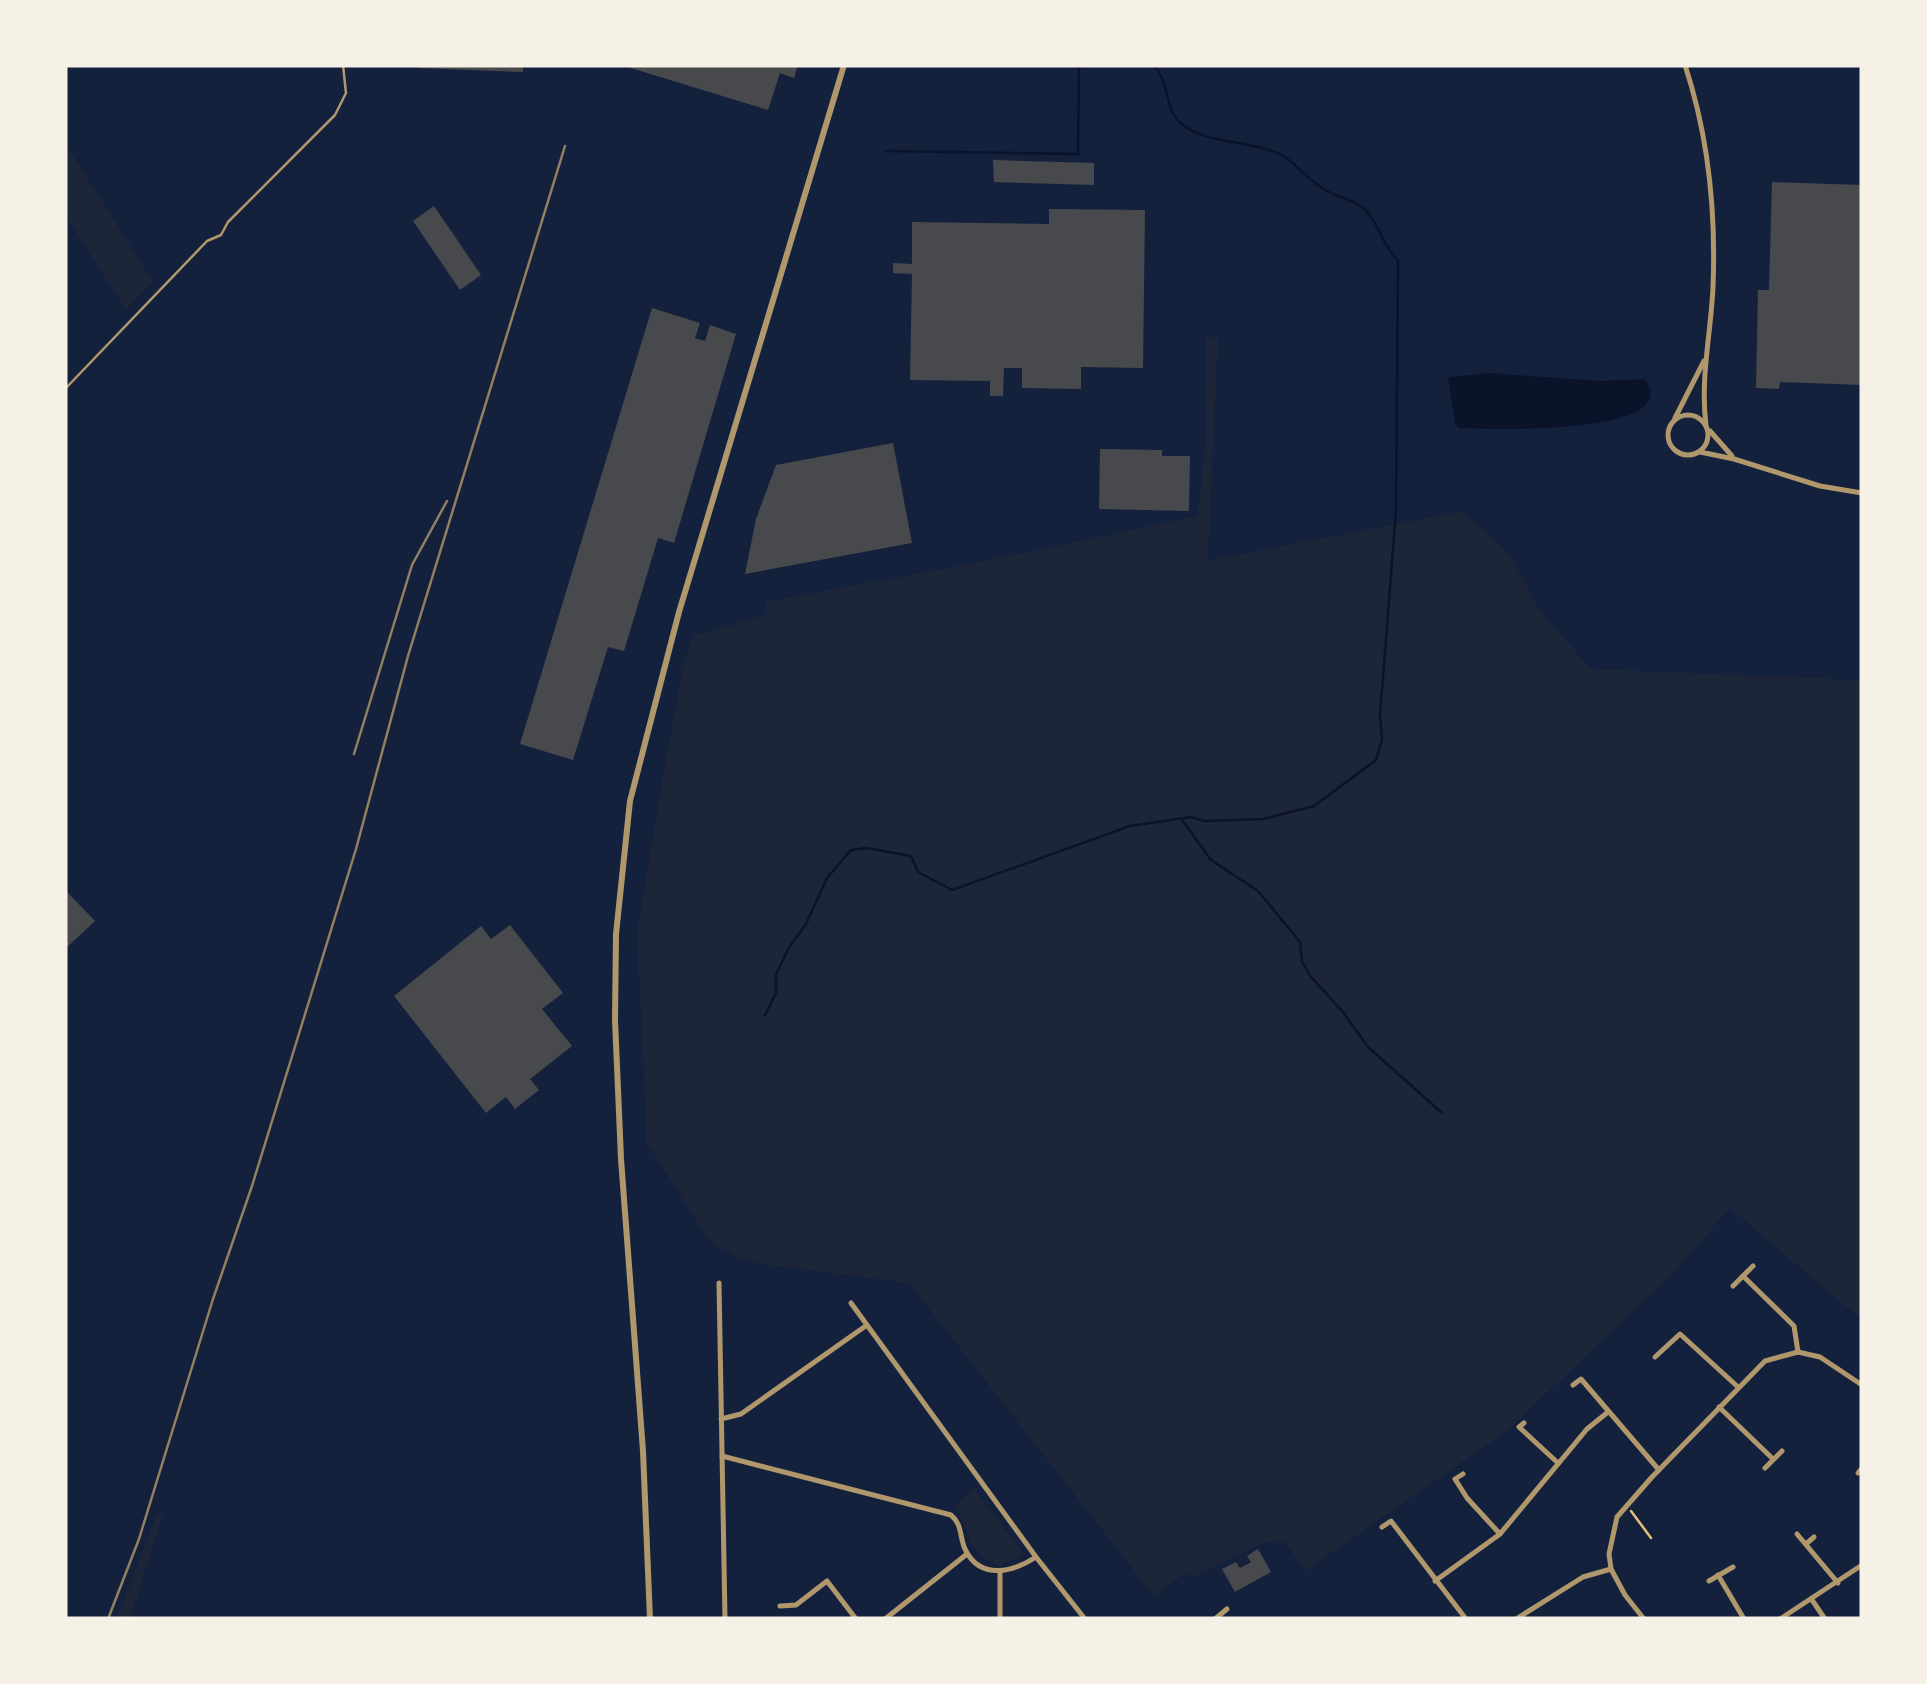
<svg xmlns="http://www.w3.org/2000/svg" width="1927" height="1684" font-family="Georgia,serif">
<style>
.green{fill:#1d2539}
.water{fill:#0b132b}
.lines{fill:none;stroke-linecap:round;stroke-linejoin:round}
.stream{stroke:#0b132b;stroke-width:2.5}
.building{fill:#48494c}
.path{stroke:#e5c07b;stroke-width:2.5}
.service{stroke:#b1986c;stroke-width:2.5}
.minor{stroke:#b1986c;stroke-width:5}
.tertiary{stroke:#b1986c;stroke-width:6}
.rail{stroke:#918062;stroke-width:2.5}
</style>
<rect width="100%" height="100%" fill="#14213d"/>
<!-- green -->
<g class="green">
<polygon points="65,143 153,282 126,310 65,214"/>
<polygon points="1207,336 1218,338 1208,561 1462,511 1509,554 1540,611 1591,669 1862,680 1862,1320 1730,1208 1674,1272 1507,1431 1305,1571 1285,1541 1264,1542 1193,1577 1188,1571 1154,1596 909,1283 762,1264 737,1257 709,1241 647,1143 637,932 664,770 684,662 694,633 702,634 768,614 765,602 980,562 1198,516 1205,446"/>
<path d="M 974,1489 L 1024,1554 L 999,1566 C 964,1548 972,1536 955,1505 Z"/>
<polygon points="157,1514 163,1515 130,1619 117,1619"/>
</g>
<!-- water -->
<path class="water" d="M 1489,373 L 1601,381 L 1645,379 L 1651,390 C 1650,396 1650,401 1646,405 C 1620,432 1496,430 1459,428 L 1455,423 L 1448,377 Z"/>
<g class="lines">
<!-- stream -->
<g class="stream">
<polyline points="886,151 1078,154 1079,65"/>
<polyline points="1182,820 1211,860 1258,891 1300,942 1302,961 1311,977 1343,1012 1368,1047 1442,1113"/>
<path d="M 765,1015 L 776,993 L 776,975 L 788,949 L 806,924 L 827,878 L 851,850 L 866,848 L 911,856 L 918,872 L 952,890 L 1130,826 L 1191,817 L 1204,821 L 1263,819 L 1314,806 L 1376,760 L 1382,740 L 1380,716 L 1396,511 L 1398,260 C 1382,246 1380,223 1364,209 C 1355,200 1341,198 1329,192 C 1310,183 1298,164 1280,154 C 1252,141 1205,143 1183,125 C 1163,110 1171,82 1153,65"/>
</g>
</g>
<!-- building -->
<g class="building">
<polygon points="418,65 523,65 523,72 418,68"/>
<polygon points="621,65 798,65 794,78 780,73 768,110"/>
<polygon points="993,160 1094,163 1094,185 994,182"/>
<polygon points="1772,182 1862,185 1862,385 1780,382 1779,389 1756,388 1758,290 1769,290"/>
<polygon points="434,206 481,275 460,290 413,221"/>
<polygon points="1049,209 1145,210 1143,368 1081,367 1081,389 1022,388 1022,368 1004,368 1003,396 990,396 990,381 910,380 912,274 893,273 893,263 912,264 912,222 1049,224"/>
<polygon points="652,308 700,323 695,338 705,341 710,325 736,334 674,543 658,538 624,651 608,647 573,760 520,744"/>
<polygon points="893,443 912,543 745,574 756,519 776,465"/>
<polygon points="1100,449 1162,450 1162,456 1190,456 1189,511 1099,509"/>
<polygon points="65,890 95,921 65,949"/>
<polygon points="510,925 563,993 542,1009 572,1046 530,1079 539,1090 515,1109 506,1097 486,1113 394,996 481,926 491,939"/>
<polygon points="1258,1549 1271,1572 1235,1592 1222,1569 1236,1562 1240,1568 1251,1562 1247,1556"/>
</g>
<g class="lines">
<!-- path -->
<polyline class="path" points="1631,1511 1651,1538"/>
<!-- service -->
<polyline class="service" points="65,389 207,241 221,235 228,222 335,115 346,93 343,65"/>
<!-- minor -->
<g class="minor">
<path d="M 1685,65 C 1708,135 1716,213 1713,287 C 1711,333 1700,379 1706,425"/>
<circle cx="1688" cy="435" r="20"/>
<polyline points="1675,418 1704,361"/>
<polyline points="1710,431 1732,456"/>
<polyline points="1700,452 1734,459 1820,486 1862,493"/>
<polyline points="1743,1276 1794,1326 1798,1352"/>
<polyline points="719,1283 725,1619"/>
<polyline points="1733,1286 1753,1266"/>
<polyline points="851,1303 1036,1557 1085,1619"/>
<polyline points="1655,1357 1680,1334 1738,1387"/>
<polyline points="1573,1385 1581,1379 1659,1470"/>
<polyline points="1719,1407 1773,1459"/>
<polyline points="721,1419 741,1414 867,1325"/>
<polyline points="1524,1423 1519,1427 1558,1463"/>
<path d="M 722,1456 L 951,1515 C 963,1525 959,1538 966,1551 C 981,1580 1013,1572 1036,1557"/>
<polyline points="1765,1468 1782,1451"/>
<polyline points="1858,1473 1862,1468"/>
<polyline points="1463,1474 1455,1479 1467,1498 1500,1534"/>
<polyline points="1382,1527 1391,1521 1466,1619"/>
<polyline points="1797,1534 1838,1583"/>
<polyline points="1806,1544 1814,1537"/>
<polyline points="1000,1573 1000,1619"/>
<polyline points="1718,1575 1744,1619"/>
<polyline points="1435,1581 1500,1534 1587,1429 1608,1412"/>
<polyline points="1709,1581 1733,1567"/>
<polyline points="1812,1600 1825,1619"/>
<polyline points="780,1606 796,1605 827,1581 856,1619"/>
<polyline points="885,1619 967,1554"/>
<polyline points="1215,1619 1227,1609"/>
<polyline points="1516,1619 1583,1577 1611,1569"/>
<polyline points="1644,1619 1625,1595 1611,1569 1609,1554 1617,1517 1652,1477 1765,1361 1798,1352 1820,1357 1862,1385"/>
<polyline points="1780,1619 1862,1565"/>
</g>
<!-- tertiary -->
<polyline class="tertiary" points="650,1619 643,1451 621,1159 615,1020 616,934 630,801 679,612 844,65"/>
<!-- rail -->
<g class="rail">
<polyline points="354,754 412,565 447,501"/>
<polyline points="108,1619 139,1539 213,1299 252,1186 356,849 408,656 565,146"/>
</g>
</g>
<!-- border -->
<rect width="1927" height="1684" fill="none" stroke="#f6f1e7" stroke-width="135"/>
</svg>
